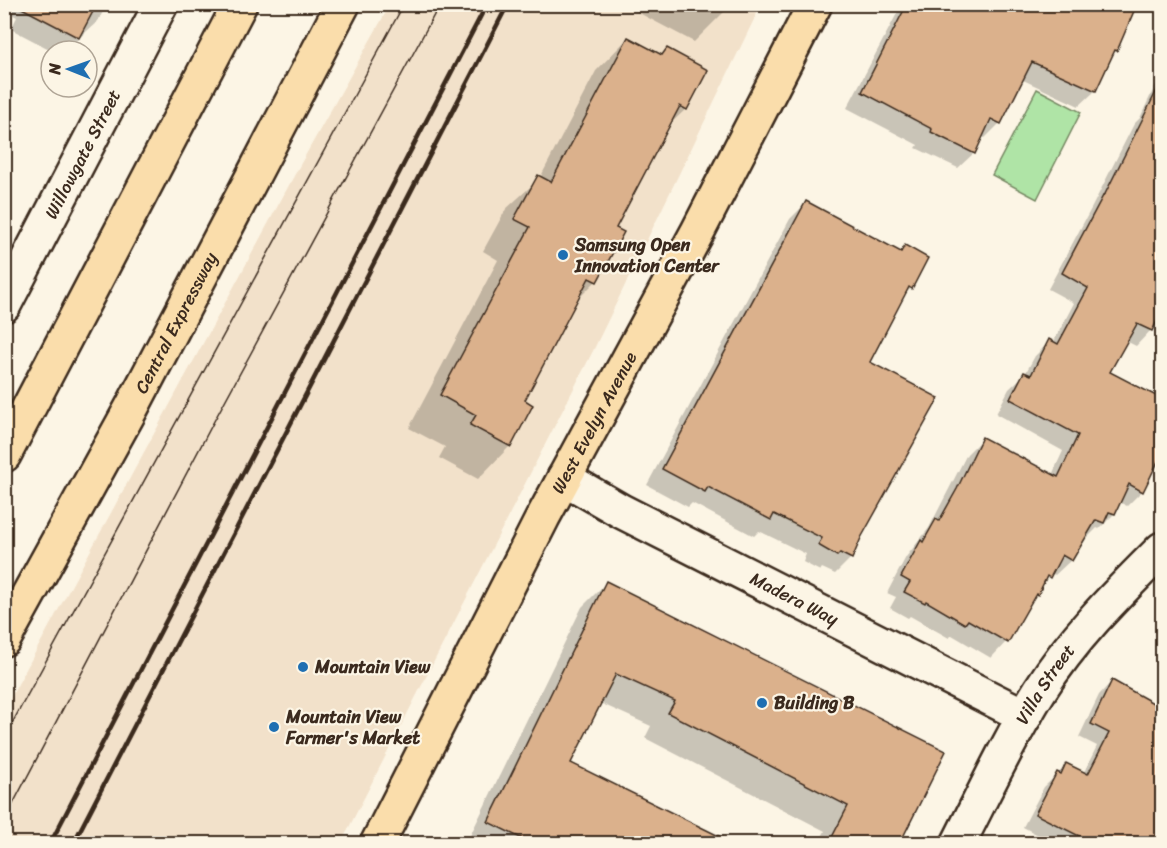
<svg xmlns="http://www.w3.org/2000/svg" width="1167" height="848" font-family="Sriracha,sans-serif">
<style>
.built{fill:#f2e1ca}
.green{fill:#afe4a6;stroke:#758762;stroke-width:1.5}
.shadow{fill:#0003;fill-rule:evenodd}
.building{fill:#dbb18c;stroke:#3b2a1e;stroke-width:1.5}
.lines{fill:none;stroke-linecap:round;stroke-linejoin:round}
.minor-casing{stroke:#3b2a1e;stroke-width:38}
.major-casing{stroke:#3b2a1e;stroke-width:38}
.highway-casing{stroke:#3b2a1e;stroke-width:38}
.minor{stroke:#fcf5e5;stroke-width:33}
.major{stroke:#faddab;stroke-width:33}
.highway{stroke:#faddab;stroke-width:33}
.tram{stroke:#3b2a1e;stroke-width:1.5}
.rail{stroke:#3b2a1e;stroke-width:4.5}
.poi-dot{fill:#1f6fb2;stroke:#fcf5e5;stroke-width:2}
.labels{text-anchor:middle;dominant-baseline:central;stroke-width:4.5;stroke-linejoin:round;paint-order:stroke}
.street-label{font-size:18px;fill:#3b2a1e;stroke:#fcf5e5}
.poi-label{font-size:18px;font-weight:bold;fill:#3b2a1e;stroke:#fcf5e5;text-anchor:start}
</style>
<rect width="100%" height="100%" fill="#fcf5e5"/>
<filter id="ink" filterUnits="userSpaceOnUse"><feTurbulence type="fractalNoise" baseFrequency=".0167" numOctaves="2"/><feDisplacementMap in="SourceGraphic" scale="12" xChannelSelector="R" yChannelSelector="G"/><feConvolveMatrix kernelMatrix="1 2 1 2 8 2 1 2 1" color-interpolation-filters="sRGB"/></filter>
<g filter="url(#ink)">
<!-- built -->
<polygon class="built" points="390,5 761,5 594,349 341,843 5,844 5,708 300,165"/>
<!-- green -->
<polygon class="green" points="1037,89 1081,112 1037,199 992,175"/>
<!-- shadow -->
<g class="shadow">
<polygon points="4,4 107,4 98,21 65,51 53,51 11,29 17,17 4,10"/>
<polygon points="622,4 729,4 726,10 694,42"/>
<path d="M 902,4 L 1137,4 L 1095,91 L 1079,106 L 1021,79 L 1000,123 L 985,138 L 981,136 L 974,153 L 958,168 L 916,148 L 918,145 L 847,108 ZM 984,117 L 996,119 L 996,123 Z"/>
<polygon points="628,38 661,56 667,49 686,109 668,126 614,228 622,232 596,281 574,303 523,400 510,446 478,479 439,458 445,447 409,428 498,260 483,251 506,209 540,178 596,71"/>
<polygon points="4,50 10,53 4,63"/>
<polygon points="1162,75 1162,308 1151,330 1136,346 1126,341 1108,373 1157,398 1162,386 1162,466 1160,469 1154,466 1142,491 1127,506 1119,502 1114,514 1099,529 1097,528 1087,538 1084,536 1071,560 1055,575 1051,573 1031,600 1006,642 991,658 952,635 949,638 910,616 908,618 890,608 896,597 887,593 906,557 929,528 967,454 983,438 1052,475 1063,451 996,414 1009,389 1025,374 1035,356 1050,341 1053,343 1074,303 1048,289 1092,207 1134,124 1140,118 1155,86"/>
<polygon points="4,174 12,178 4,192"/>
<polygon points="806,203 899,253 905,247 911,288 902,297 868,363 860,538 851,558 835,574 822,568 820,571 803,562 806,554 759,531 754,536 692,503 688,507 647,485 790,219"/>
<polygon points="606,583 944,751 898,844 818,844 825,831 645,738 651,726 600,703 569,763 730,844 466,844 582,607"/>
<polygon points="1112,681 1162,710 1162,844 1055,844 1023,827 1044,787 1067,765 1083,774 1097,746 1079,737 1099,695"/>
</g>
<!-- building -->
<g class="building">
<polygon points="14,4 97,4 79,38"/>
<polygon points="907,4 1137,4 1117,51 1115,50 1096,91 1032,62 1001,124 991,119 975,154 931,132 932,129 862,92"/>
<polygon points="628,37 662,55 667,48 708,70 687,110 680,106 616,228 624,232 597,282 589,278 525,400 533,405 511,447 470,425 476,415 440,395 530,227 514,219 538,175 551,182"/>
<polygon points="1162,80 1162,311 1152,331 1137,324 1110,372 1162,399 1162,453 1143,492 1129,484 1115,514 1109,512 1104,523 1096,520 1072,561 1062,555 1050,578 1047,576 1038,595 1036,594 1008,643 968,620 965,624 926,601 925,603 904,592 910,582 901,577 921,540 923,542 936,519 939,521 957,489 982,437 1058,477 1078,435 1010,399 1024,372 1031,375 1049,339 1058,344 1088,288 1062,273 1104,194 1105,194"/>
<polygon points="806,201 901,252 905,245 928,258 912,289 909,287 870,362 939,398 861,538 852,559 840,553 837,556 818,545 822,538 774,514 771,520 708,487 705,492 662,469"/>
<polygon points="606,581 946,751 900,843 829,843 848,806 668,713 675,701 616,674 571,763 733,843 531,843 488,822"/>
<polygon points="1112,680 1162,708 1162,843 1093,843 1035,814 1057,772 1061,774 1066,763 1088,774 1109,733 1091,724"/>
</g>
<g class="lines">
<!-- minor casing -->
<g class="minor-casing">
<g id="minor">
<path id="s1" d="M 4,305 L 161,4"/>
<path id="s2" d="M 564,478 L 621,511 L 1025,716"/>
<path id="s3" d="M 958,844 C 984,793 1010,738 1040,690 C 1073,637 1118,593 1162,549"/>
</g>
</g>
<!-- major casing -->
<g class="major-casing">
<g id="major">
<path id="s4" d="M 377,844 L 543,517 L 698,231 L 815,4"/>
</g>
</g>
<!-- highway casing -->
<g class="highway-casing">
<g id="highway">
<polyline points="4,455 240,4"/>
<path id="s5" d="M 4,639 L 132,407 L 343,4"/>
</g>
</g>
<!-- minor -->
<use href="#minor" class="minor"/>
<!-- major -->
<use href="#major" class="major"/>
<!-- highway -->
<use href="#highway" class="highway"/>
<!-- tram -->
<g class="tram">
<polyline points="4,738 404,4"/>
<polyline points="4,821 213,423 440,4"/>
</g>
<!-- rail -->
<g class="rail">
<polyline points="50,844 487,4"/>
<polyline points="73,844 508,4"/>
</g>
</g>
</g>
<!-- markers -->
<g class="poi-dot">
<circle cx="563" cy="255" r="6"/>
<circle cx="303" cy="667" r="6"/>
<circle cx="762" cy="703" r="6"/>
<circle cx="274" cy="727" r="6"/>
</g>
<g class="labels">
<!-- street labels -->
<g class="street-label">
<text stroke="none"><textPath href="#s1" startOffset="170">Willowgate Street</textPath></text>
<text stroke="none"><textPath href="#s5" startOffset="360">Central Expressway</textPath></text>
<text stroke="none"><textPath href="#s4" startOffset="474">West Evelyn Avenue</textPath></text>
<text stroke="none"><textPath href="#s2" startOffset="260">Madera Way</textPath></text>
<text stroke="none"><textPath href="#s3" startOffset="182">Villa Street</textPath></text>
</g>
<!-- poi labels -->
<g class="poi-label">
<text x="575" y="245">Samsung Open<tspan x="575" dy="21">Innovation Center</tspan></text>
<text x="315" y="667">Mountain View</text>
<text x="774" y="703">Building B</text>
<text x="286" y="717">Mountain View<tspan x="286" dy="21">Farmer's Market</tspan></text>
</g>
</g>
<!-- margin -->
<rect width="1167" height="848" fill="none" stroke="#fcf5e5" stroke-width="24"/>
<rect x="12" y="12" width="1143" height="824" fill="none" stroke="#3b2a1e" stroke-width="2" filter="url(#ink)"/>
<!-- north arrow -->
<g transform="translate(69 69) rotate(271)"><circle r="28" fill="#fcf5e5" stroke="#afa495" stroke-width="1.5"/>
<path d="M0-4.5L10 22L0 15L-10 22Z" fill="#1f6fb2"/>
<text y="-9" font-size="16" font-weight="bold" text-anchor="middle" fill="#3b2a1e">N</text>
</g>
</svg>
